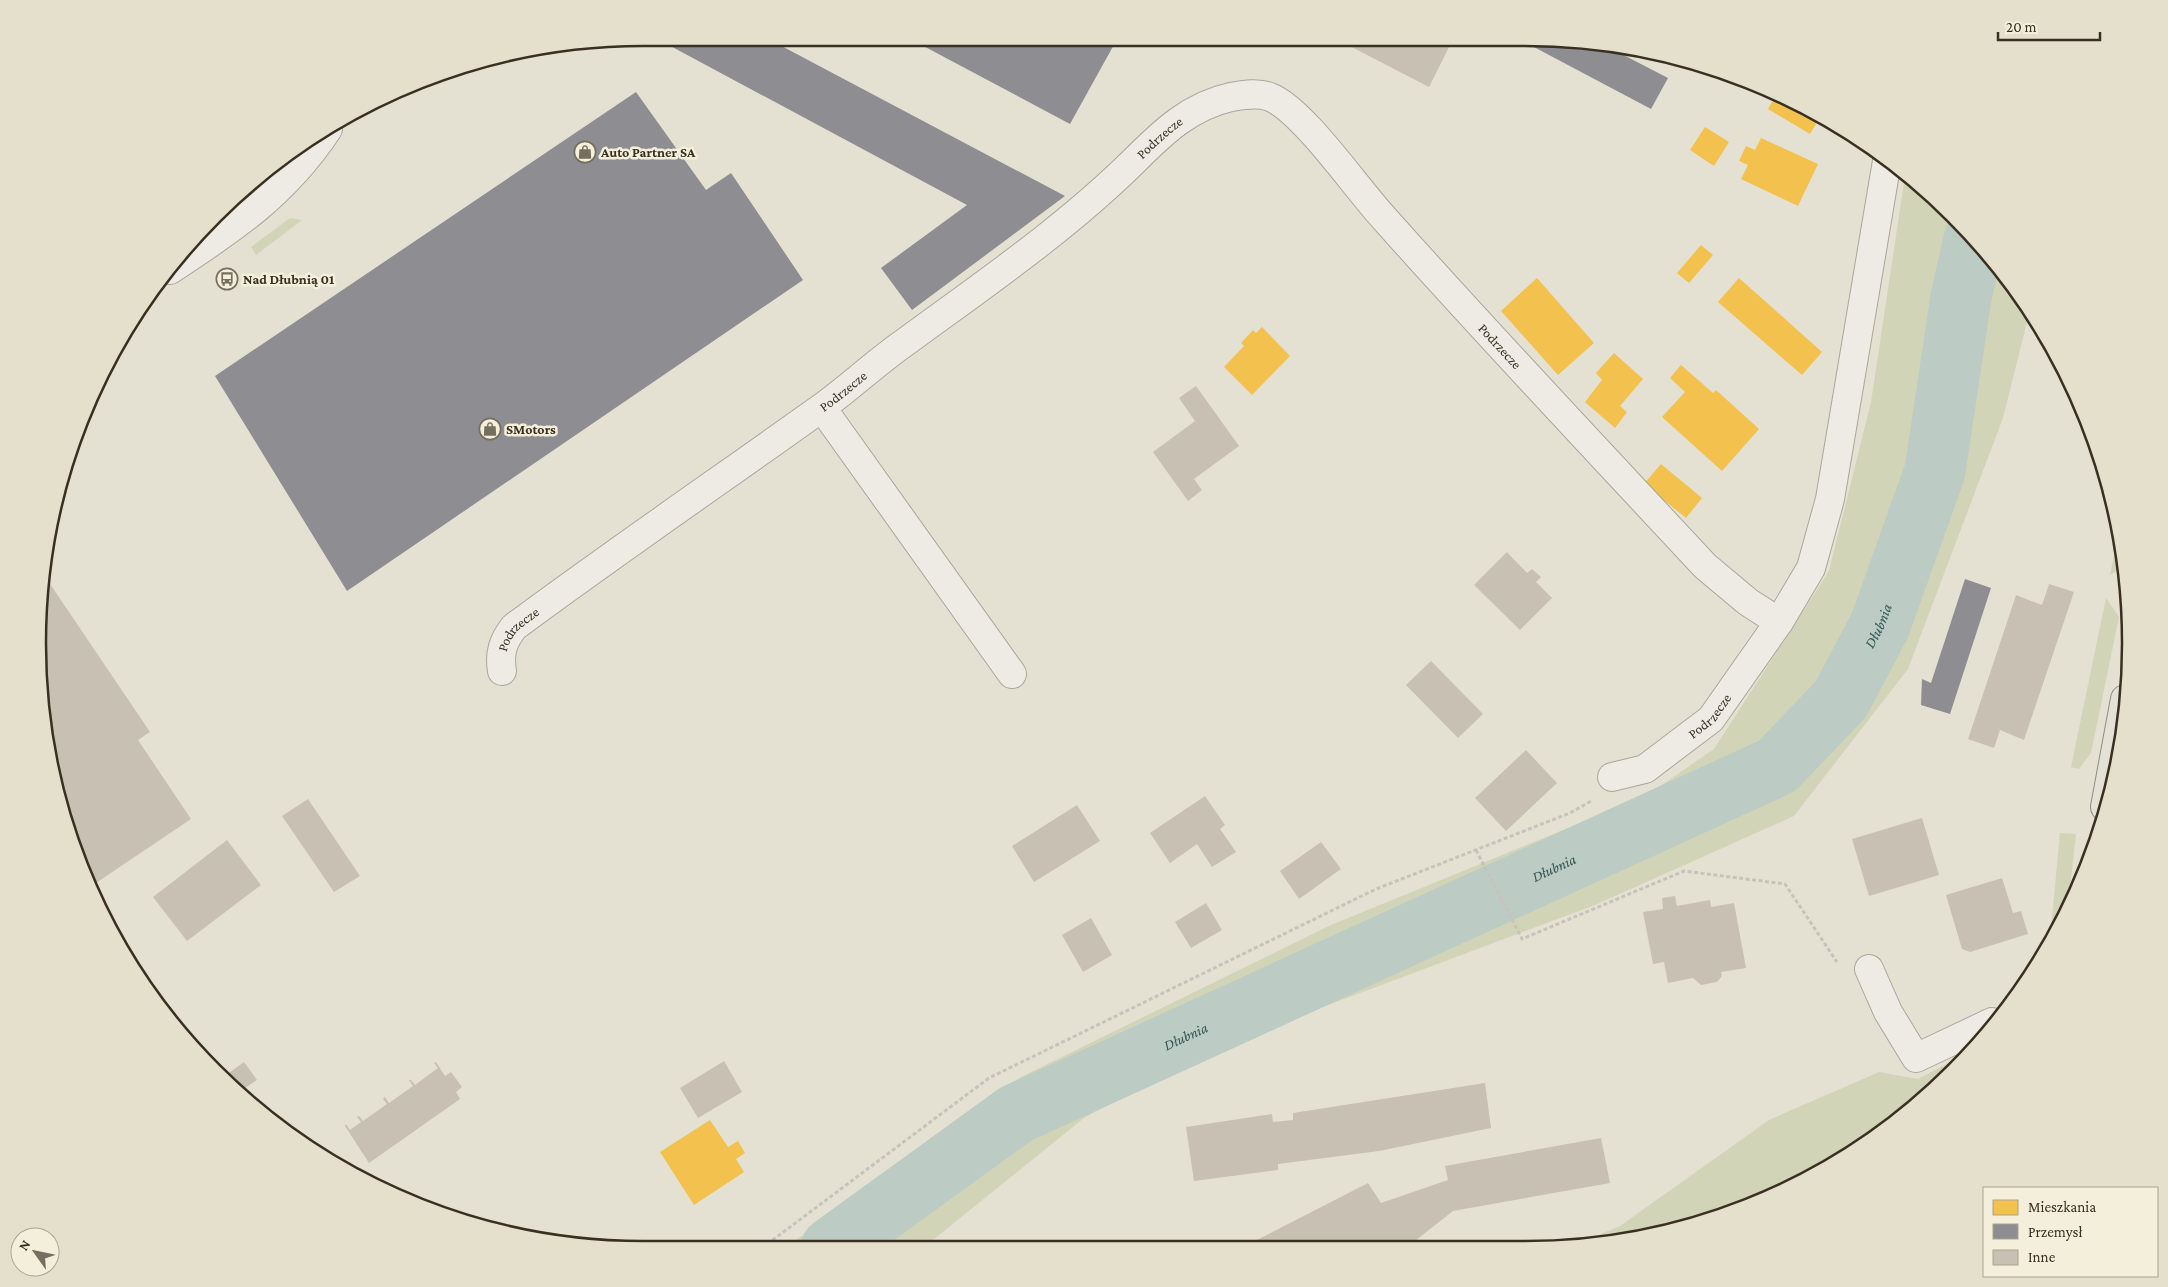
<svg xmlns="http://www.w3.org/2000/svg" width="2168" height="1287" font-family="'Crimson Pro',serif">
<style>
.green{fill:#d1d4b6}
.homes{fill:#f2c14e}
.industry{fill:#8d8d92}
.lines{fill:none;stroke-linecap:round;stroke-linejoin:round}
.river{stroke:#bccbc4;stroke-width:61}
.building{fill:#c8c0b3}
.minor-casing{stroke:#aaa69b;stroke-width:30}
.major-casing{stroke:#908b81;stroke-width:30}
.path{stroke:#c6c3ba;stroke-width:3;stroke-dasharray:4 2.5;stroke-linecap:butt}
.minor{stroke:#edebe3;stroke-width:28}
.major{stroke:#e4e1d6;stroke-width:28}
.labels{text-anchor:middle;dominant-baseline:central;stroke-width:5;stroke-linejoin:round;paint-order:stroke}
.street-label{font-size:14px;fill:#3a3022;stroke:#f4efda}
.poi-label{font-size:14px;font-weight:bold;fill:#3a3022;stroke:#f4efda;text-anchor:start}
.water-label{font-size:15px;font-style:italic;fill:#335758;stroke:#f4efda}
.rim{fill:none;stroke:#3a3022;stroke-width:2.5}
</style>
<rect width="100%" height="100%" fill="#e4e1d3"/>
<!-- green -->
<g class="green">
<polygon points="1905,176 1953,215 2030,310 2003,418 1908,669 1794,816 1595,905 1208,1050 1084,1118 923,1248 785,1248 1021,1077 1331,925 1646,796 1714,749 1829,571 1871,402"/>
<polygon points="290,218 302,220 256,255 251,247"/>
<polygon points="2119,531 2123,567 2110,575"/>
<polygon points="2106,598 2119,617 2091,753 2079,769 2071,767"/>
<polygon points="2060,833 2076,834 2068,905 2050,939"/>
<polygon points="1962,1056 1924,1099 1827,1168 1682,1229 1568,1248 1620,1226 1769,1120 1879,1072 1918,1079"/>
</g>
<!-- homes -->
<g class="homes">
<polygon points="1775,97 1819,119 1810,134 1768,109"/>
<polygon points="1705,127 1729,142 1714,166 1690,150"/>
<polygon points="1761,138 1818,164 1798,206 1741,179 1748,165 1739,161 1746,146 1755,150"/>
<polygon points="1701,245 1713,255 1689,283 1677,273"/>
<polygon points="1537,278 1594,343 1558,375 1501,311"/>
<polygon points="1739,278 1822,352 1802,375 1718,302"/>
<polygon points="1262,327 1290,356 1252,395 1224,367 1244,346 1241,343 1253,330 1256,333"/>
<polygon points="1614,353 1643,379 1620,406 1627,412 1615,428 1585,402 1602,380 1596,373"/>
<polygon points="1681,365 1713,393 1716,390 1759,429 1722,471 1662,417 1685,392 1670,378"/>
<polygon points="1661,464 1702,498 1686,518 1644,484"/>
<polygon points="710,1120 728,1147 738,1141 745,1153 736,1159 744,1172 694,1205 660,1152"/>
</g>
<!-- industry -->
<g class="industry">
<polygon points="1519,39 1564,39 1610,48 1668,78 1651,109"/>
<polygon points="914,41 1116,41 1070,124"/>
<polygon points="663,42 774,42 1065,196 912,310 881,268 967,205"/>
<polygon points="636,92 706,190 731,173 803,280 347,591 215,376"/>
<polygon points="1965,579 1991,588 1950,714 1921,705 1922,679 1931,683"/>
</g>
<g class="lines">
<!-- river -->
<path class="river" id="s1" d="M 831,1248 L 1016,1114 L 1777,766 L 1841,699 L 1880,625 L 1935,471 L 1961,297 L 1974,240"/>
</g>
<!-- building -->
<g class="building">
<polygon points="1453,39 1429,87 1338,40 1374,40"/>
<polygon points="1196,386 1239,446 1194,479 1202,490 1188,501 1153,452 1195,421 1179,398"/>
<polygon points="1507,552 1527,573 1532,569 1541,577 1536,582 1552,598 1520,630 1474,585"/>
<polygon points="42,572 150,732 138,740 191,819 90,887 70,838 43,723 38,643"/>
<polygon points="2049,584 2074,592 2024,740 2000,730 1994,748 1968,739 2016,595 2042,605"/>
<polygon points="1431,661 1483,714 1458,738 1406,685"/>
<polygon points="1526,750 1557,783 1506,831 1475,798"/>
<polygon points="1205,796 1225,825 1220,829 1236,852 1212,867 1197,844 1170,863 1150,833"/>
<polygon points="308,799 360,876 334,892 282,816"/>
<polygon points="1077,805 1100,841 1034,882 1012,846"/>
<polygon points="1922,818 1939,875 1869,896 1852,839"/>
<polygon points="227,840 261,885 187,941 153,897"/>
<polygon points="1321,842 1341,869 1299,899 1280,871"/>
<polygon points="2002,878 2013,913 2021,911 2028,934 1970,952 1962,949 1946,895"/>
<polygon points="1675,896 1677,906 1710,900 1711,907 1734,903 1746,968 1721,972 1722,976 1717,982 1701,985 1693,978 1668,983 1664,962 1653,964 1643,912 1663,909 1662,898"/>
<polygon points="1206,903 1222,930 1191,948 1175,922"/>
<polygon points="1091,918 1112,955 1083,972 1062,935"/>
<polygon points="113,928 126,946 123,948 111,929"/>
<polygon points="724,1061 742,1092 698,1118 680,1088"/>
<polygon points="244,1062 257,1080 239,1092 222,1078"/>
<polygon points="436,1062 445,1076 451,1072 462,1087 456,1092 460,1099 369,1163 345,1126 346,1124 350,1130 361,1122 357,1117 359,1116 363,1121 387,1104 383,1099 385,1097 389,1103 413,1086 409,1080 411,1080 415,1085 438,1068 434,1063"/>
<polygon points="1485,1083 1491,1128 1379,1151 1278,1164 1278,1170 1194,1181 1186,1127 1272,1114 1273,1122 1293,1120 1293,1113"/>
<polygon points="1601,1138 1610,1183 1453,1211 1406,1248 1248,1248 1247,1245 1368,1183 1381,1203 1448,1180 1445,1166"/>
</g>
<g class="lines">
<!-- minor casing -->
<g class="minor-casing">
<g id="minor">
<path d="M 170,270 C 234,228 285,194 328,129"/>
<polyline points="822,408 1012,674"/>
<path id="s2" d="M 502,671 C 499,653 503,641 514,627 C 614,553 716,483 817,411 C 847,390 874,364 904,343 C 983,285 1064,230 1134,161 C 1163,132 1190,106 1231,97 C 1243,95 1258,92 1270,97 C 1302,109 1357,189 1383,217 C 1488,335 1597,450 1705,566 L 1748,602 L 1779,622"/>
<path id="s3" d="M 1612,777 L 1645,769 L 1711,719 L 1779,622 L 1811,568 L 1830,499 L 1887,161"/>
<polyline points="1869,969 1888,1012 1916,1058 1992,1022"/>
</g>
</g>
<!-- major casing -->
<g class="major-casing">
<polyline id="major" points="2105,807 2125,699"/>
</g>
<!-- path -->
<g class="path">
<polyline points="1476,850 1522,939 1684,871 1785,884 1837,962"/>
<polyline points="762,1248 989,1078 1376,889 1570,813 1593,800"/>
</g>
<!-- minor -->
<use href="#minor" class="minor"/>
<!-- major -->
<use href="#major" class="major"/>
</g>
<!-- icons -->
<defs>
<g id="shop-ring" transform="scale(1.125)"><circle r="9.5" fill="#f4efda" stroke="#766e60" stroke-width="1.5"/><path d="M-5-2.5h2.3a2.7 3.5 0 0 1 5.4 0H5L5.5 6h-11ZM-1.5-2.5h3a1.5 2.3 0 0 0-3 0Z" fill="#766e60"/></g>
<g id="bus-ring" transform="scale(1.125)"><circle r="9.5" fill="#f4efda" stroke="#766e60" stroke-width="1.5"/><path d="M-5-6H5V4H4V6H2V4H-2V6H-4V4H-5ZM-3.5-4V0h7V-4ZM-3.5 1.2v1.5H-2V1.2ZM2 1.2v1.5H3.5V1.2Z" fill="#766e60"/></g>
</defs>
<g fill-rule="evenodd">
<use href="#shop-ring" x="585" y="152"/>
<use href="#bus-ring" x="227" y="279"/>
<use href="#shop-ring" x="490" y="429"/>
</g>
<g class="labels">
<!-- street labels -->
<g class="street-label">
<text stroke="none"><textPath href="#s2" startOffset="858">Podrzecze</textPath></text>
<text stroke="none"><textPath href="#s2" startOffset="1321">Podrzecze</textPath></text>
<text stroke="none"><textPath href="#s2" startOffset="452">Podrzecze</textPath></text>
<text stroke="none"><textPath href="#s2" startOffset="48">Podrzecze</textPath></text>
<text stroke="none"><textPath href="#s3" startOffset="118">Podrzecze</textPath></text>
</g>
<!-- poi labels -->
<g class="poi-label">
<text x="601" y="152">Auto Partner SA</text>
<text x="243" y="279">Nad Dłubnią 01</text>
<text x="506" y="429">SMotors</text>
</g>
<!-- water labels -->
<g class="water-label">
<text stroke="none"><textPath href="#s1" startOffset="1240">Dłubnia</textPath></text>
<text stroke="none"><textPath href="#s1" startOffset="820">Dłubnia</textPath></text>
<text stroke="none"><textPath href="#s1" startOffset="415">Dłubnia</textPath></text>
</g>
</g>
<!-- crop -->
<path d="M0 0H2168V1287H0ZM643 46H1525A597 597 0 0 1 2122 643V644A597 597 0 0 1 1525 1241H643A597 597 0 0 1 46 644V643A597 597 0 0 1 643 46Z" fill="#e5e0cb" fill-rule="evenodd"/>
<path class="rim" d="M643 46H1525A597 597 0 0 1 2122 643V644A597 597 0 0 1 1525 1241H643A597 597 0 0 1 46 644V643A597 597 0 0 1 643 46Z"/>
<!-- legend -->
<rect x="1983" y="1187" width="175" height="90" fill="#f4efda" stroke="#aaa390"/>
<rect x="1993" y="1200" width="25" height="15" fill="#f2c14e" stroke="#aaa390"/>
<text x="2028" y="1212" font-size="15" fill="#3a3022">Mieszkania</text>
<rect x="1993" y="1224" width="25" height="15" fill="#8d8d92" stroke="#aaa390"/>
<text x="2028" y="1237" font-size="15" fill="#3a3022">Przemysł</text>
<rect x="1993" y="1250" width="25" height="15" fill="#c8c0b3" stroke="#aaa390"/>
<text x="2028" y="1262" font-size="15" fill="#3a3022">Inne</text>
<!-- north arrow -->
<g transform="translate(35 1252) rotate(303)"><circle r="24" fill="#f4efda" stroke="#aaa390"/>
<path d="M0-4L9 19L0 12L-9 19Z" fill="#766e60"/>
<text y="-8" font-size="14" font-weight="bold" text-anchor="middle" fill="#3a3022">N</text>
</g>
<!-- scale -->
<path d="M1998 32v8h102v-8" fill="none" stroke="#3a3022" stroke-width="2.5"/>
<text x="2006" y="32" font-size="15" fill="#3a3022" stroke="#f4efda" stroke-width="4" paint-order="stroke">20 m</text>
</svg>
